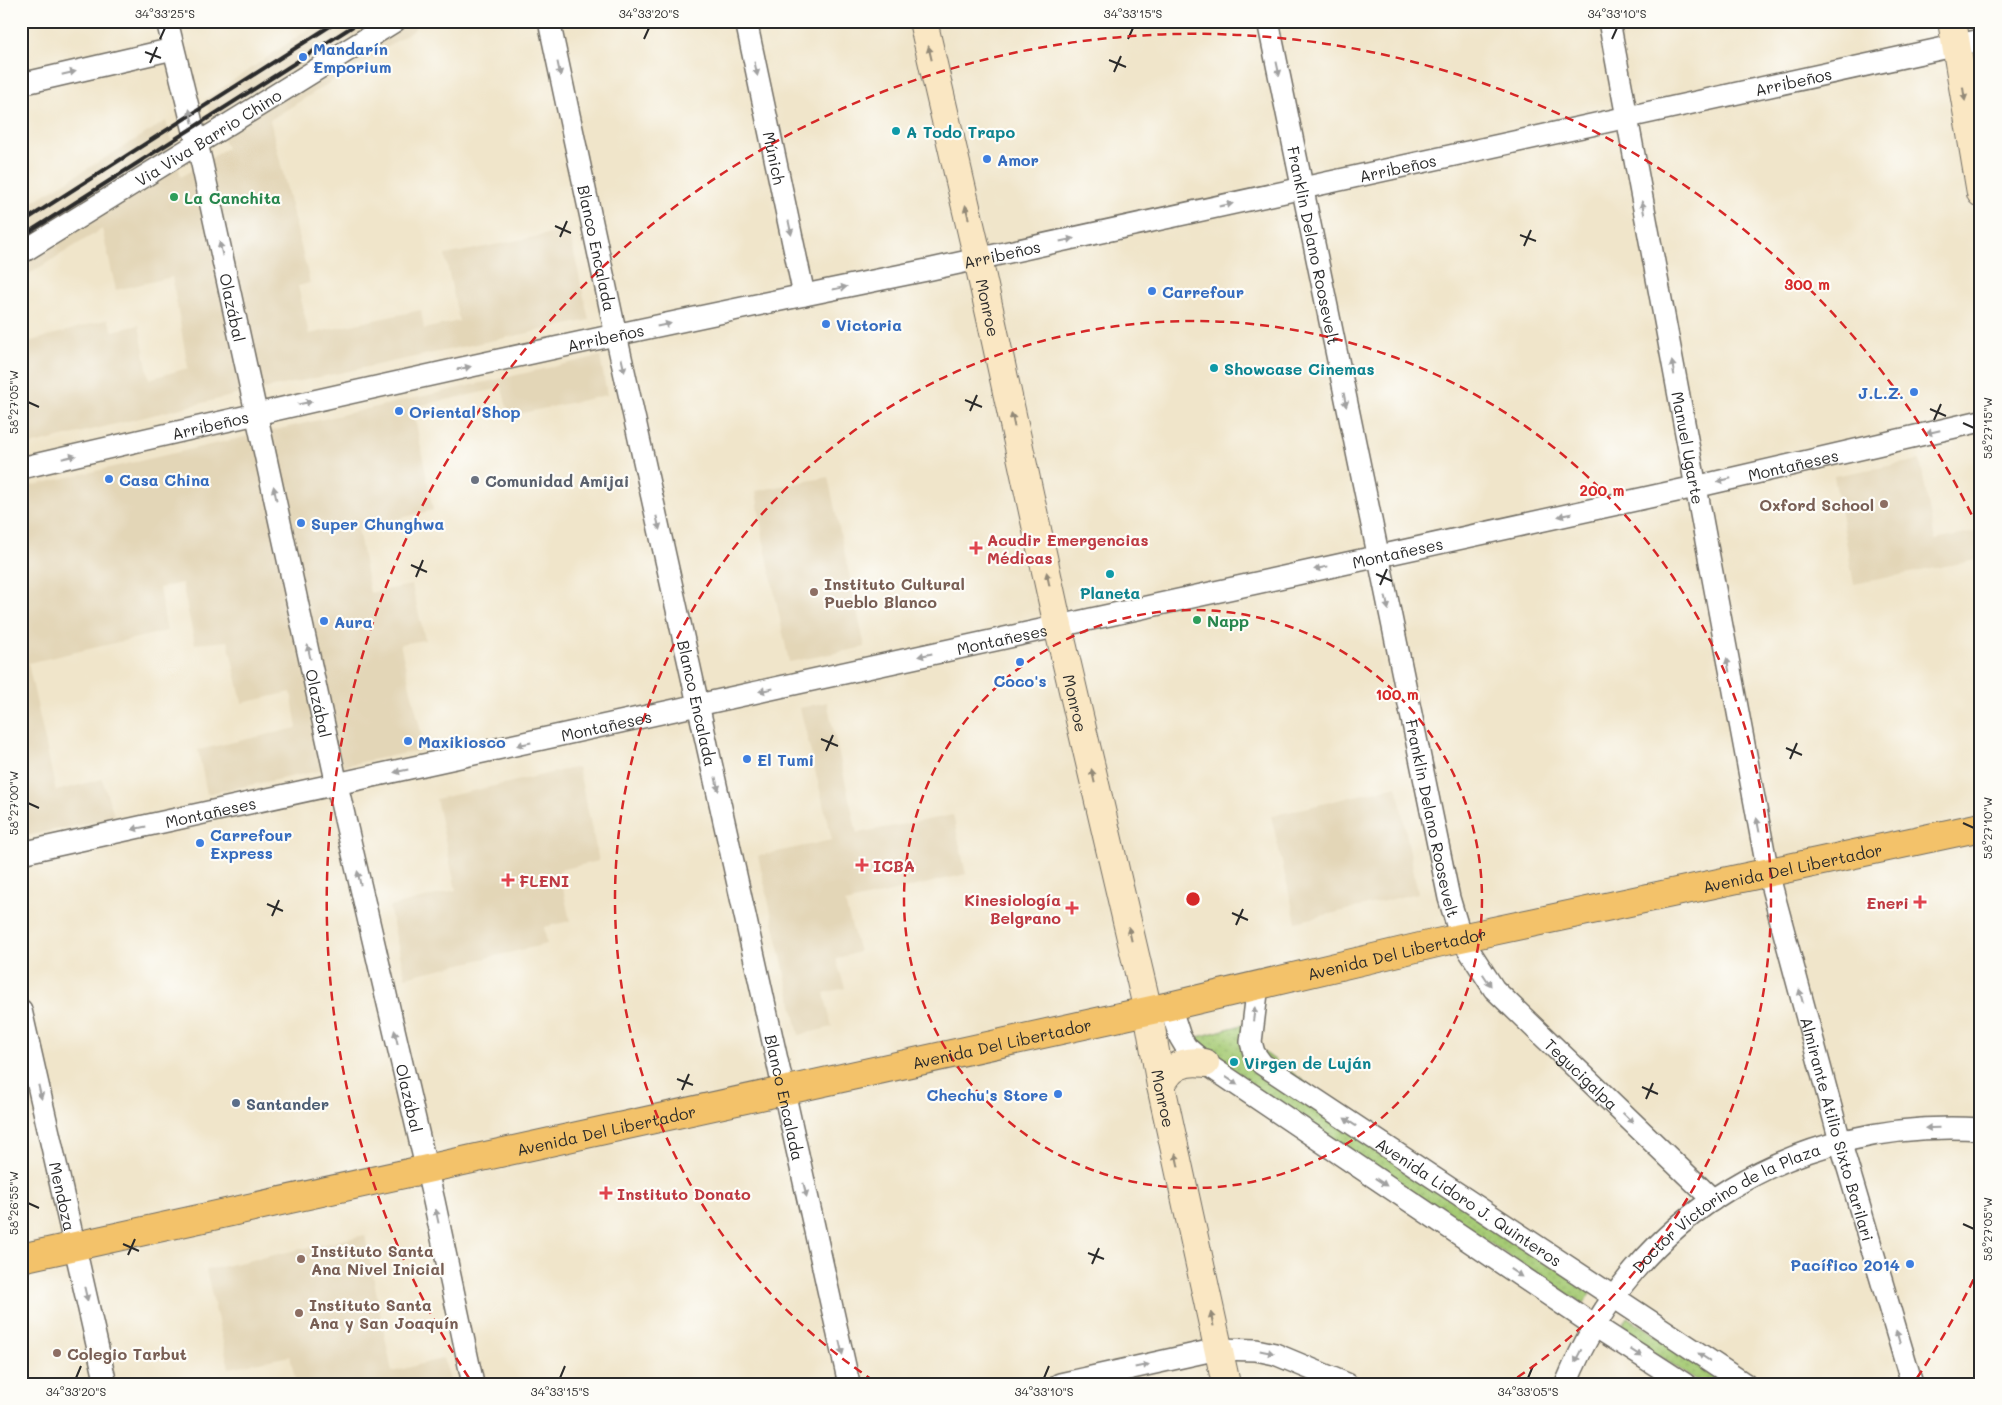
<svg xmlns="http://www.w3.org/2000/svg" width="2002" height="1405" font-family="Mali,sans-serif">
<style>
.built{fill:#e3d6b7}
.grass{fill:url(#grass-dots);stroke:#687b50}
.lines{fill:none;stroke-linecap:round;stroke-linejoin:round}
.street-casing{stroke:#706c63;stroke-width:24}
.secondary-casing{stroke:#706c63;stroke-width:30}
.primary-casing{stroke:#706c63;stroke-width:30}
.street{stroke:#fff;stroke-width:21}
.secondary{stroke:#fae7c3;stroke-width:28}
.primary{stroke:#f3c26a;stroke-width:28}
.rail{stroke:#2b2b2b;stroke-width:4}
.oneway{fill:#928977}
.oneway2{fill:#a0a0a0}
.ticks{fill:none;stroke:#2b2b2b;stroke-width:2}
.ring{fill:none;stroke:#d62828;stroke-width:2.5;stroke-dasharray:9 6}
.shop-dot{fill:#3f7fe0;stroke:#fdfcf7;stroke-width:2}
.culture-dot{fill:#0f9aa8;stroke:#fdfcf7;stroke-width:2}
.leisure-dot{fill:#2e9e5b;stroke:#fdfcf7;stroke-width:2}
.worship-dot{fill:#6b7280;stroke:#fdfcf7;stroke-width:2}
.education-dot{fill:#8d6e63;stroke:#fdfcf7;stroke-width:2}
.health-dot{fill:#e0444e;stroke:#fdfcf7;stroke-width:2}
.service-dot{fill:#5c6f8a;stroke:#fdfcf7;stroke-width:2}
.labels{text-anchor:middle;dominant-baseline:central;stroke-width:4.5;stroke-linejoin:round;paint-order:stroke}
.shop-label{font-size:16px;font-weight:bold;fill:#366cbe;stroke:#fdfcf7;text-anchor:start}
.street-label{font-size:16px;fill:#2b2b2b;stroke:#fdfcf7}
.culture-label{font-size:16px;font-weight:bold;fill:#0d838f;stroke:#fdfcf7;text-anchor:start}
.leisure-label{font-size:16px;font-weight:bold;fill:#27864d;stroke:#fdfcf7;text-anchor:start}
.worship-label{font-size:16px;font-weight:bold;fill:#5b616d;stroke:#fdfcf7;text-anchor:start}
.education-label{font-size:16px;font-weight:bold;fill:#785e54;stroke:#fdfcf7;text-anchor:start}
.health-label{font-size:16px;font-weight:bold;fill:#be3a42;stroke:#fdfcf7;text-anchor:start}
.service-label{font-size:16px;font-weight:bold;fill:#4e5e75;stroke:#fdfcf7;text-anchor:start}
.centre{fill:#d62828;stroke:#fdfcf7;stroke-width:2.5}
.ring-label{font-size:15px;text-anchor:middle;font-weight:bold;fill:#d62828;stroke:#fdfcf7;stroke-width:4.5;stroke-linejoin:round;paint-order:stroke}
.neatline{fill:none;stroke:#2b2b2b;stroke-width:2}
.ticks-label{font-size:12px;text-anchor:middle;fill:#2b2b2b}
</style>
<defs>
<pattern id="grass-dots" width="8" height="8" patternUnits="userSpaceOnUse" patternTransform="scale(1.25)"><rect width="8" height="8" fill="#a6cb75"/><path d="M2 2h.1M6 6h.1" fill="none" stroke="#8fae65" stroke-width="1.8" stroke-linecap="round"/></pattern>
</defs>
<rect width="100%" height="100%" fill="#fdfcf7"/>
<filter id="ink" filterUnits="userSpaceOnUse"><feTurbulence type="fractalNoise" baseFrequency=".02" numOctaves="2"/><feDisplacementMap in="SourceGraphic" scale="10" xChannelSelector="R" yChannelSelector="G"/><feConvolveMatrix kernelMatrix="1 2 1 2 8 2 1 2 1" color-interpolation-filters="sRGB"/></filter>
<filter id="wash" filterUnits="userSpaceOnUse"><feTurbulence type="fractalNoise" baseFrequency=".0096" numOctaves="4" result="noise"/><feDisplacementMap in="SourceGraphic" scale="20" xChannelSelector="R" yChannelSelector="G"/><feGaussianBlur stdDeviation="1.12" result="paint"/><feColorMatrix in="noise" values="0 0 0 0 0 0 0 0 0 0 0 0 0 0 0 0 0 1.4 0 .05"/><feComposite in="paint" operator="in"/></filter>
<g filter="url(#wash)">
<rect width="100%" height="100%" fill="#f0e5ca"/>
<!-- built -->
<g class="built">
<polygon points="321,21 418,21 414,30 270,120 310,283 298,286 309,334 421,310 424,329 459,321 445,255 569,230 589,320 231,396 21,447 21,344 108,319 113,331 139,325 149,379 188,368 172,277 116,290 102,229 21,279 21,209 166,121 181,177 227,148 204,100"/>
<polygon points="600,356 607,395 509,416 502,388 413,407 433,510 358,529 370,593 412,585 425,640 400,644 425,749 207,794 198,750 297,728 291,692 242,703 228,641 195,644 182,583 159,588 167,631 28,663 56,791 102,779 115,818 21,837 21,488"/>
<polygon points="1920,460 1935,540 1981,531 1981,559 1854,584 1834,476"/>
<polygon points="828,477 865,647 789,662 763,538 756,491"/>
<polygon points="827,702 857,833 953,815 966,874 845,903 859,952 836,959 845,988 824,993 832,1027 799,1035 758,856 832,840 800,708"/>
<polygon points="578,767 599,861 559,870 570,921 544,927 547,944 405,977 389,907 456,890 436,799"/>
<polygon points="1397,786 1418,893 1296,922 1271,816"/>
<polygon points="365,1235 392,1372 444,1358 451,1384 296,1384 290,1356 229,1368 206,1270"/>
</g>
<!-- grass -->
<g class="grass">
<polygon points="1245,1024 1242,1036 1591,1291 1583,1304 1196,1052 1195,1042 1198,1037"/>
<polygon points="1627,1317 1731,1384 1702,1384 1619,1330"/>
</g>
</g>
<g filter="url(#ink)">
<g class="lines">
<!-- street casing -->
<g class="street-casing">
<g id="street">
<path id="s1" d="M 167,21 L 202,164 L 337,785 L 434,1201 L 473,1384"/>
<path id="s2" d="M 549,21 L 616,335 L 849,1384"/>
<path id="s3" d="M 746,21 L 804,295"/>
<path id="s4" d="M 1268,21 L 1449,898 L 1461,938 L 1494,989 L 1713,1200"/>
<path id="s5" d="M 1609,21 L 1768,873 L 1840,1141 L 1912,1384"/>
<polyline points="21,84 173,49"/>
<path id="s6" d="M 21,253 L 395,21"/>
<path id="s7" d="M 21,468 C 322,398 624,331 927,270 L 1981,40"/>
<path id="s8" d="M 21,853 L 1695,487 L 1981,421"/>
<path id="s9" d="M 1258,985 L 1251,1042 L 1254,1053 L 1262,1064 L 1745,1384"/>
<polyline points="1170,1006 1180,1037 1186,1047 1205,1063 1595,1326 1685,1384"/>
<path id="s10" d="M 21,1010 L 106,1384"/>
<polyline points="1060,1384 1218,1349 1256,1350 1275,1354 1347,1384"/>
<path id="s11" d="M 1566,1384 C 1635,1213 1799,1117 1981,1129"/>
</g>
</g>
<!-- secondary casing -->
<g class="secondary-casing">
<g id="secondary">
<path id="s12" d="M 923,21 L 978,259 L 1058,626 L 1148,1011 L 1161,1086 L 1226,1384"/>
<polyline points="1952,21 1981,193"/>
<path d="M 1161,1086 C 1170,1066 1184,1060 1205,1063"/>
</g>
</g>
<!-- primary casing -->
<g class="primary-casing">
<g id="primary">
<path id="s13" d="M 21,1258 L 1170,1006 L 1437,943 L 1981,827"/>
</g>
</g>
<!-- street -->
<use href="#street" class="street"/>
<!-- secondary -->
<use href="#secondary" class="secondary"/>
<!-- primary -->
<use href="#primary" class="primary"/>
<!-- rail -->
<g class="rail">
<polyline points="21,223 338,21"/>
<polyline points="21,237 361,21"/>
</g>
</g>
<!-- one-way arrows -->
<defs><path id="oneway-solid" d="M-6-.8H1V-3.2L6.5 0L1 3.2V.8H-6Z" transform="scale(1.25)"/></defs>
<g class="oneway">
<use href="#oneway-solid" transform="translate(930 53) rotate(-103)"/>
<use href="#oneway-solid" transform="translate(1964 94) rotate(81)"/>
<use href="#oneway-solid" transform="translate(967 212) rotate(-103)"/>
<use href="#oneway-solid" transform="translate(1013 420) rotate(-102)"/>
<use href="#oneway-solid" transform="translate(1048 579) rotate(-102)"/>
<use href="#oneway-solid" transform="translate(1093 776) rotate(-103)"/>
<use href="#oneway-solid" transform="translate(1130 934) rotate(-103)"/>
<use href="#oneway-solid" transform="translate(1177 1160) rotate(-102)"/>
<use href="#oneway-solid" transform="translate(1212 1319) rotate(-102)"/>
</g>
<g class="oneway2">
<use href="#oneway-solid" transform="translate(559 69) rotate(78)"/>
<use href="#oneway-solid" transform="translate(756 69) rotate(78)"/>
<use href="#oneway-solid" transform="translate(1278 69) rotate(78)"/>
<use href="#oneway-solid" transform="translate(69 73) rotate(-13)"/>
<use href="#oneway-solid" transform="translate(191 116) rotate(-103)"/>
<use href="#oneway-solid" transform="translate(1226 205) rotate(-12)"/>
<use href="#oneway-solid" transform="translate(1643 208) rotate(-100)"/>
<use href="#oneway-solid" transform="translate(790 228) rotate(78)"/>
<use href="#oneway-solid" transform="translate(1067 240) rotate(-12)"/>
<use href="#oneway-solid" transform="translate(221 249) rotate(-103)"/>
<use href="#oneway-solid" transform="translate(840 288) rotate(-11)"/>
<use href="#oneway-solid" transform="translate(664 325) rotate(-12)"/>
<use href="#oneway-solid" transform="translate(623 365) rotate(77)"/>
<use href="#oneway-solid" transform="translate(464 368) rotate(-12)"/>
<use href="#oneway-solid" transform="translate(1673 368) rotate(-100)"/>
<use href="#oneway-solid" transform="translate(1345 400) rotate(79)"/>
<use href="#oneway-solid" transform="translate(305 403) rotate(-12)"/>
<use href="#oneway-solid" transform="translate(1933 432) rotate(167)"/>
<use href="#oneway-solid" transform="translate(69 457) rotate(-13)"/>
<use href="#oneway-solid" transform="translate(1724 480) rotate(167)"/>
<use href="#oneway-solid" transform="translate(275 493) rotate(-102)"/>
<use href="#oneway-solid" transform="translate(1565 515) rotate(168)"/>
<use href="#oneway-solid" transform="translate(658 523) rotate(77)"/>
<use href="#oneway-solid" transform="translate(1321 568) rotate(167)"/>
<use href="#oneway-solid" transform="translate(1387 603) rotate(78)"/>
<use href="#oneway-solid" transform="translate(309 652) rotate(-102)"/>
<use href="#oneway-solid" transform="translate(925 655) rotate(168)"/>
<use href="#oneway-solid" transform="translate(1728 665) rotate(-101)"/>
<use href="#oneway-solid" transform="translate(766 690) rotate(168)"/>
<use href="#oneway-solid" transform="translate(524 744) rotate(168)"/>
<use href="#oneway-solid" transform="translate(401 771) rotate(168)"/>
<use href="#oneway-solid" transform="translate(717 784) rotate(78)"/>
<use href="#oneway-solid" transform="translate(1758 825) rotate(-101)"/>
<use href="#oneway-solid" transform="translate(139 828) rotate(168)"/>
<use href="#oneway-solid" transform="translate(359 878) rotate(-103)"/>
<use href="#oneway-solid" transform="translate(1487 980) rotate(56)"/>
<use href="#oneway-solid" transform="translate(1801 996) rotate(-105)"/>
<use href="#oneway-solid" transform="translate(1254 1014) rotate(-83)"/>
<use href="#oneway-solid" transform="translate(396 1037) rotate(-103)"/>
<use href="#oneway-solid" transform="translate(1232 1081) rotate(34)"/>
<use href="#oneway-solid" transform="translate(40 1092) rotate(77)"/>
<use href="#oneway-solid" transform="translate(1628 1118) rotate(44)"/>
<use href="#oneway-solid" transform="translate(1350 1122) rotate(-146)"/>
<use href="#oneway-solid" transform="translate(1932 1128) rotate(178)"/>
<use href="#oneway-solid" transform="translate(1381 1182) rotate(34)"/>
<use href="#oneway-solid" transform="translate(805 1190) rotate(77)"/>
<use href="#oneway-solid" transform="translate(437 1216) rotate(-102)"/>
<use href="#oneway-solid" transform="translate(1516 1273) rotate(34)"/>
<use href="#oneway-solid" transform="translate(86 1294) rotate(77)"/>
<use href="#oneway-solid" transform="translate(1898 1337) rotate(-106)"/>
<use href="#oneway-solid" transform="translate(841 1348) rotate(77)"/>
<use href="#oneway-solid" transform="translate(1267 1352) rotate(12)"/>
<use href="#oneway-solid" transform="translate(1636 1353) rotate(33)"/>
<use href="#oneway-solid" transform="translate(1578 1356) rotate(117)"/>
<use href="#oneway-solid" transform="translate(1704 1357) rotate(-147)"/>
<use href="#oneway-solid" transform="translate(1142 1366) rotate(-12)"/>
</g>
</g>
<!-- ticks -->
<path class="ticks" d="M 160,39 L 165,28M 644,39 L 649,28M 1128,39 L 1133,28M 1612,39 L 1617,28M 145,52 L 161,58M 1109,60 L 1126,67M 150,63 L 157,47M 1114,72 L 1121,56M 555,226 L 571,233M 1520,235 L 1536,241M 560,237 L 567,221M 1524,246 L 1531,230M 965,400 L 982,407M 28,402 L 39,407M 1930,409 L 1946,416M 970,411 L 977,395M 1934,420 L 1941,404M 1963,423 L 1974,428M 411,565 L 427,572M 1376,574 L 1392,581M 416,577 L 423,560M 1380,585 L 1387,569M 821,739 L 838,746M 1786,748 L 1802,755M 826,751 L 833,735M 1790,759 L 1797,743M 28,803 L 39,808M 1963,823 L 1974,828M 267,904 L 283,911M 1232,913 L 1248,920M 272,916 L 279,900M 1236,925 L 1243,909M 677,1079 L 693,1085M 1642,1087 L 1658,1094M 682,1090 L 689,1074M 1646,1099 L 1653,1083M 28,1203 L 39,1208M 1963,1224 L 1974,1229M 123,1244 L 139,1251M 1088,1253 L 1104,1259M 128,1255 L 135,1239M 1092,1264 L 1099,1248M 76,1378 L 81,1366M 560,1378 L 565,1366M 1044,1378 L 1049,1366M 1528,1378 L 1533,1366"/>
<!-- distance rings -->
<g class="ring">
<circle cx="1193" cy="899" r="289"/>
<path d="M874 1381A578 578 0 1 1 1512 1381"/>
<path d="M1980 1266A868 868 0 0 1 1917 1378M469 1378A868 868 0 1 1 1980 532"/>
</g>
<!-- markers -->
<g class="shop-dot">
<circle cx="303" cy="57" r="5"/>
<circle cx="987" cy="159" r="5"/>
<circle cx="1152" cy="291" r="5"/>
<circle cx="826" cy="324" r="5"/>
<circle cx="1914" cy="392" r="5"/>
<circle cx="399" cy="411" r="5"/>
<circle cx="109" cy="479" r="5"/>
<circle cx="301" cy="523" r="5"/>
<circle cx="324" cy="621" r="5"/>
<circle cx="1020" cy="662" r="5"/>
<circle cx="408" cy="741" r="5"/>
<circle cx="747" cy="759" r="5"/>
<circle cx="200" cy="843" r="5"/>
<circle cx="1058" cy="1094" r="5"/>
<circle cx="1910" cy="1264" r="5"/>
</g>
<g class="culture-dot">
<circle cx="896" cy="131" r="5"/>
<circle cx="1214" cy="368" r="5"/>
<circle cx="1110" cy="574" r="5"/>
<circle cx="1234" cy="1062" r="5"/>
</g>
<g class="leisure-dot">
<circle cx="174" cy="197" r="5"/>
<circle cx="1197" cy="620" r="5"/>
</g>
<circle class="worship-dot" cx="475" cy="480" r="5"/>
<g class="education-dot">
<circle cx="1884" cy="504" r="5"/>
<circle cx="814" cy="592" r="5"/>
<circle cx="301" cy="1259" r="5"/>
<circle cx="299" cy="1313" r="5"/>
<circle cx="57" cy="1353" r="5"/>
</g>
<g class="health-dot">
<path d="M973.5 540.5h5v5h5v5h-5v5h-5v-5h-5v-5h5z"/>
<path d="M859.5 857.5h5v5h5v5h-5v5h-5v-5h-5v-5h5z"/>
<path d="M505.5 872.5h5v5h5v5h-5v5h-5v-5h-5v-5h5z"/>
<path d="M1917.5 894.5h5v5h5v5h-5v5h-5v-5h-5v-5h5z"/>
<path d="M1069.5 900.5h5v5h5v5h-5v5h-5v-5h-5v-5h5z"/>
<path d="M603.5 1185.5h5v5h5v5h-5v5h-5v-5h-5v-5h5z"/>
</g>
<circle class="service-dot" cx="236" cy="1103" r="5"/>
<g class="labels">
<!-- shop labels -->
<g class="shop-label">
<text x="313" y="48">Mandarín<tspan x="313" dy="18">Emporium</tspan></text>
<text x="997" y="159">Amor</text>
<text x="1162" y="291">Carrefour</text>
<text x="836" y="324">Victoria</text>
<text x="1904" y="392" text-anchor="end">J.L.Z.</text>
<text x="409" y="411">Oriental Shop</text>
<text x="119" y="479">Casa China</text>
<text x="311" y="523">Super Chunghwa</text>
<text x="334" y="621">Aura</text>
<text x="1020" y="680" text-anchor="middle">Coco's</text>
<text x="418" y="741">Maxikiosco</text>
<text x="757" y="759">El Tumi</text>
<text x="210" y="834">Carrefour<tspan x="210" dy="18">Express</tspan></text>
<text x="1048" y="1094" text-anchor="end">Chechu's Store</text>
<text x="1900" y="1264" text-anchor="end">Pacífico 2014</text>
</g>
<!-- street labels -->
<g class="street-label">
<text stroke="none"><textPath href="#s7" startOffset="1814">Arribeños</textPath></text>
<text stroke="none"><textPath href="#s6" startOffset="220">Via Viva Barrio Chino</textPath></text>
<text stroke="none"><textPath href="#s3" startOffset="140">Múnich</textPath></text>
<text stroke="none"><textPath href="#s7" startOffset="1409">Arribeños</textPath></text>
<text stroke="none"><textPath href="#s4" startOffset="229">Franklin Delano Roosevelt</textPath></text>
<text stroke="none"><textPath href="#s2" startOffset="232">Blanco Encalada</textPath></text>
<text stroke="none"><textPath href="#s7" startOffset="1004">Arribeños</textPath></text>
<text stroke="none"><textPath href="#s1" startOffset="294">Olazábal</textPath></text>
<text stroke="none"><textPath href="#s12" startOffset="294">Monroe</textPath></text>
<text stroke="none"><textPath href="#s7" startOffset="599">Arribeños</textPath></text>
<text stroke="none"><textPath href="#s7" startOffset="194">Arribeños</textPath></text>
<text stroke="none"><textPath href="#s5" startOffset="434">Manuel Ugarte</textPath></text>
<text stroke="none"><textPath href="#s8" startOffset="1814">Montañeses</textPath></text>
<text stroke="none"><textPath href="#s8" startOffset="1409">Montañeses</textPath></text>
<text stroke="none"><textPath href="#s8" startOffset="1004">Montañeses</textPath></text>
<text stroke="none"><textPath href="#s1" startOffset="699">Olazábal</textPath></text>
<text stroke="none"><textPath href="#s12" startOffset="699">Monroe</textPath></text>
<text stroke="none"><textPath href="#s2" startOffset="698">Blanco Encalada</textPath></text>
<text stroke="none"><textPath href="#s8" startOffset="599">Montañeses</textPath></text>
<text stroke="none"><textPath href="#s8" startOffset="194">Montañeses</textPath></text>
<text stroke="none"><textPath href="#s4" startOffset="814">Franklin Delano Roosevelt</textPath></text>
<text stroke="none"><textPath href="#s13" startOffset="1814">Avenida Del Libertador</textPath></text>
<text stroke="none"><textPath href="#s13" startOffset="1409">Avenida Del Libertador</textPath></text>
<text stroke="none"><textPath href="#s13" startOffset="1004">Avenida Del Libertador</textPath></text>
<text stroke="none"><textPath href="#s4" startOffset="1120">Tegucigalpa</textPath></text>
<text stroke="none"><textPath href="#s1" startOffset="1104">Olazábal</textPath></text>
<text stroke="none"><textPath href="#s12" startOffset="1104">Monroe</textPath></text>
<text stroke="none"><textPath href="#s2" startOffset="1102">Blanco Encalada</textPath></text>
<text stroke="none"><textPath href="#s5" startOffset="1132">Almirante Atilio Sixto Barilari</textPath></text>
<text stroke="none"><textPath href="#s13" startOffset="599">Avenida Del Libertador</textPath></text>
<text stroke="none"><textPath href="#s10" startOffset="191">Mendoza</textPath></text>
<text stroke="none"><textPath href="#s9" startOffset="331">Avenida Lidoro J. Quinteros</textPath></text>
<text stroke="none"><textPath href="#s11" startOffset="246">Doctor Victorino de la Plaza</textPath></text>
</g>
<!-- culture labels -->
<g class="culture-label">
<text x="906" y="131">A Todo Trapo</text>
<text x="1224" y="368">Showcase Cinemas</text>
<text x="1110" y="592" text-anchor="middle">Planeta</text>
<text x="1244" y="1062">Virgen de Luján</text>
</g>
<!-- leisure labels -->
<g class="leisure-label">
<text x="184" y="197">La Canchita</text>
<text x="1207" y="620">Napp</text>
</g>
<!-- worship labels -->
<g class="worship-label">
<text x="485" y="480">Comunidad Amijai</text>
</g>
<!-- education labels -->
<g class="education-label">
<text x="1874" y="504" text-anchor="end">Oxford School</text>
<text x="824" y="583">Instituto Cultural<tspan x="824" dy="18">Pueblo Blanco</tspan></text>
<text x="311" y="1250">Instituto Santa<tspan x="311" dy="18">Ana Nivel Inicial</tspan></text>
<text x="309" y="1304">Instituto Santa<tspan x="309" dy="18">Ana y San Joaquín</tspan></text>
<text x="67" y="1353">Colegio Tarbut</text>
</g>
<!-- health labels -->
<g class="health-label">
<text x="987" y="539">Acudir Emergencias<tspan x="987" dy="18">Médicas</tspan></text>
<text x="873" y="865">ICBA</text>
<text x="519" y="880">FLENI</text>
<text x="1061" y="899" text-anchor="end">Kinesiología<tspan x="1061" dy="18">Belgrano</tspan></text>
<text x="1909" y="902" text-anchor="end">Eneri</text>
<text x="617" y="1193">Instituto Donato</text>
</g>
<!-- service labels -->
<g class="service-label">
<text x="246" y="1103">Santander</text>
</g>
</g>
<circle cx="1193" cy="899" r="8" class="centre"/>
<g class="ring-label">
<text x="1807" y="290">300 m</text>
<text x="1602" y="496">200 m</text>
<text x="1397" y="700">100 m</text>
</g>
<!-- margin -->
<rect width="2002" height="1405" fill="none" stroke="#fdfcf7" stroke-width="55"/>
<rect x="28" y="28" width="1946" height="1350" class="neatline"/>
<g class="ticks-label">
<text x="165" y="18">34°33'25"S</text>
<text x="649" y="18">34°33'20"S</text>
<text x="1133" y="18">34°33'15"S</text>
<text x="1617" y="18">34°33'10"S</text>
<text transform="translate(14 402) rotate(-90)" y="4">58°27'05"W</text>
<text transform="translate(1988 428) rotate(-90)" y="4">58°27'15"W</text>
<text transform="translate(14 803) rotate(-90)" y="4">58°27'00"W</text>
<text transform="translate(1988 828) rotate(-90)" y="4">58°27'10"W</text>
<text transform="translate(14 1203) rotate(-90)" y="4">58°26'55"W</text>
<text transform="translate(1988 1229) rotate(-90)" y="4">58°27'05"W</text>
<text x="76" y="1396">34°33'20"S</text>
<text x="560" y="1396">34°33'15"S</text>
<text x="1044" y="1396">34°33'10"S</text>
<text x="1528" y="1396">34°33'05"S</text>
</g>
</svg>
